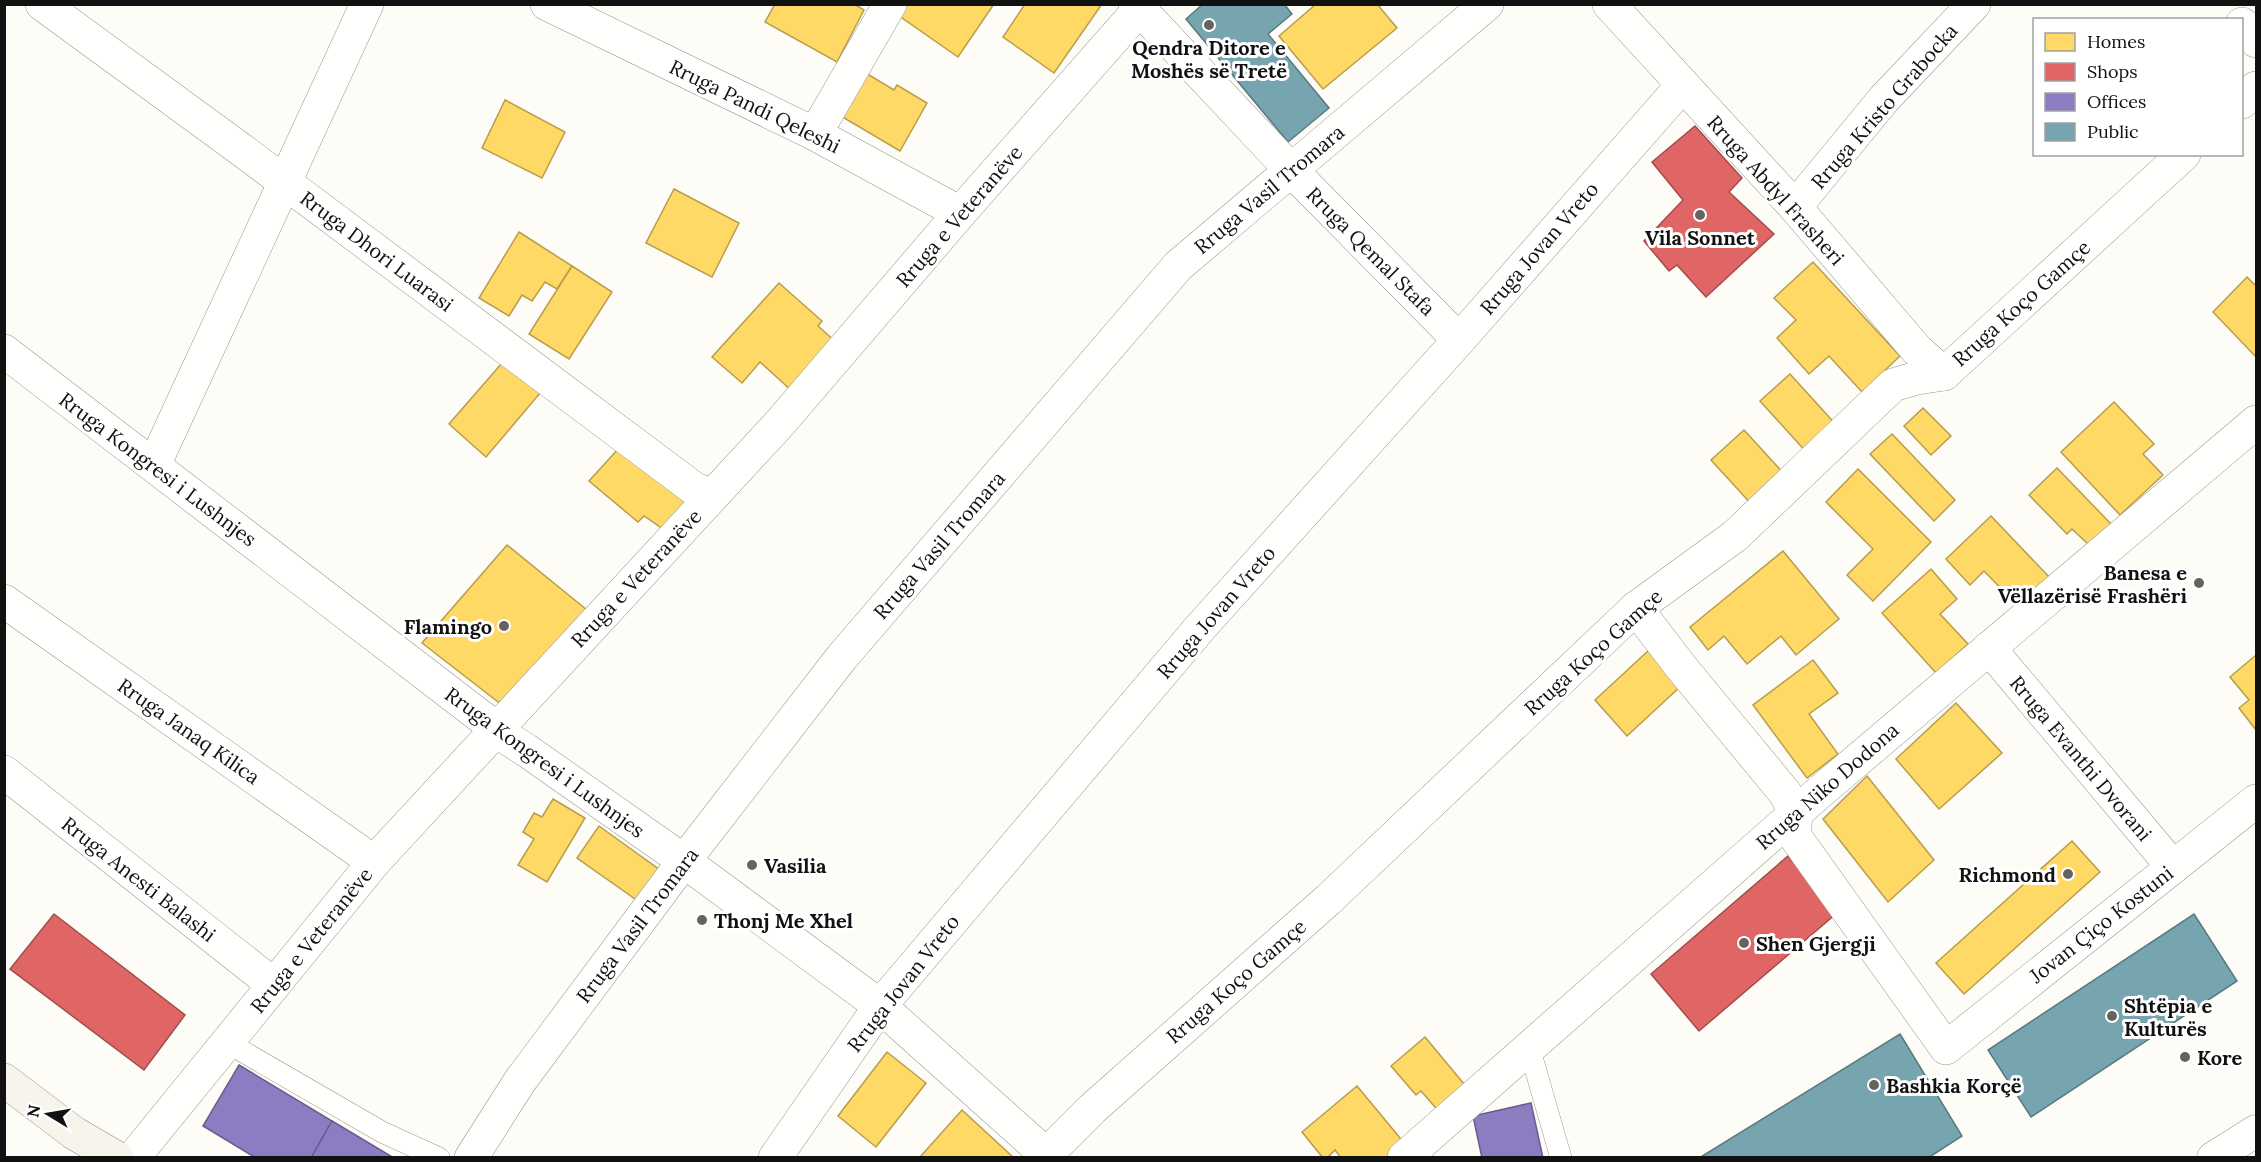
<svg xmlns="http://www.w3.org/2000/svg" width="2261" height="1162" font-family="Lora,serif">
<style>
.homes{fill:#ffd966;stroke:#b89d4c;stroke-width:1.5}
.shops{fill:#e06666;stroke:#a24c4c;stroke-width:1.5}
.offices{fill:#8e7cc3;stroke:#685c8e;stroke-width:1.5}
.public{fill:#76a5af;stroke:#587980;stroke-width:1.5}
.lines{fill:none;stroke-linecap:round;stroke-linejoin:round}
.service-casing{stroke:#979795;stroke-width:22}
.pedestrian-casing{stroke:#979795;stroke-width:33}
.minor-casing{stroke:#979795;stroke-width:34}
.secondary-casing{stroke:#8e8d8b;stroke-width:34}
.service{stroke:#fffffe;stroke-width:21}
.pedestrian{stroke:#fffffe;stroke-width:32}
.minor{stroke:#fffffe;stroke-width:33}
.secondary{stroke:#f6f4eb;stroke-width:33}
.poi-dot{fill:#646362;stroke:#fff;stroke-width:2}
.labels{text-anchor:middle;dominant-baseline:central;stroke-width:6;stroke-linejoin:round;paint-order:stroke}
.poi-label{font-size:20px;font-weight:bold;fill:#111;stroke:#fff;text-anchor:start}
.street-label{font-size:20px;fill:#111;stroke:#fff}
</style>
<rect width="100%" height="100%" fill="#fdfcf7"/>
<!-- homes -->
<g class="homes">
<polygon points="775,4 854,4 864,10 837,62 765,22"/>
<polygon points="901,4 994,4 958,57 895,13"/>
<polygon points="1025,4 1102,4 1054,73 1003,37"/>
<polygon points="1316,4 1377,4 1397,28 1323,89 1279,36"/>
<polygon points="859,69 894,90 897,85 927,103 900,151 834,112"/>
<polygon points="505,100 565,132 542,178 482,148"/>
<polygon points="674,189 739,223 712,277 646,243"/>
<polygon points="519,232 572,266 557,289 545,282 532,301 522,295 509,316 479,298"/>
<polygon points="1813,262 1900,356 1862,392 1829,356 1809,374 1777,338 1796,320 1774,298"/>
<polygon points="572,266 612,292 569,359 529,334"/>
<polygon points="2247,277 2256,286 2256,357 2213,312"/>
<polygon points="779,283 822,321 818,326 837,343 793,392 760,362 742,383 712,357"/>
<polygon points="502,363 541,392 486,457 449,424"/>
<polygon points="1790,374 1839,428 1809,455 1760,401"/>
<polygon points="2114,402 2154,444 2143,454 2163,475 2120,515 2061,452"/>
<polygon points="1923,408 1951,436 1931,455 1904,426"/>
<polygon points="1744,430 1787,477 1754,507 1711,460"/>
<polygon points="1892,434 1955,500 1934,521 1870,454"/>
<polygon points="620,447 691,504 666,531 644,516 638,522 589,481"/>
<polygon points="2057,468 2111,524 2089,545 2072,529 2067,534 2029,495"/>
<polygon points="1858,469 1931,542 1873,601 1847,575 1873,549 1826,502"/>
<polygon points="1991,516 2053,581 2022,610 1984,571 1970,585 1946,559"/>
<polygon points="507,545 587,610 502,705 422,643"/>
<polygon points="1783,551 1839,619 1796,655 1781,636 1747,664 1724,636 1708,650 1690,627"/>
<polygon points="1931,569 1957,599 1940,614 1968,644 1936,673 1882,613"/>
<polygon points="1649,650 1682,685 1627,736 1595,700"/>
<polygon points="2256,655 2256,730 2239,708 2249,700 2230,677"/>
<polygon points="1813,660 1838,693 1809,714 1838,754 1807,778 1753,705"/>
<polygon points="1956,703 2002,753 1939,809 1896,759"/>
<polygon points="1867,776 1934,860 1888,902 1823,819"/>
<polygon points="553,799 585,818 547,882 518,865 534,839 523,832 534,813 542,817"/>
<polygon points="599,826 667,875 645,906 577,858"/>
<polygon points="2072,841 2100,872 1964,994 1936,963"/>
<polygon points="1425,1037 1469,1090 1441,1114 1421,1091 1416,1095 1391,1066"/>
<polygon points="887,1052 926,1083 876,1147 838,1116"/>
<polygon points="1357,1086 1405,1144 1389,1158 1341,1158 1335,1150 1327,1158 1323,1158 1302,1132"/>
<polygon points="962,1110 1014,1158 920,1157"/>
</g>
<!-- shops -->
<g class="shops">
<polygon points="1695,126 1742,178 1729,192 1774,234 1706,297 1677,265 1669,271 1644,241 1683,200 1652,162"/>
<polygon points="1788,856 1837,913 1699,1031 1651,974"/>
<polygon points="54,914 185,1015 144,1070 10,969"/>
</g>
<!-- offices -->
<g class="offices">
<polygon points="239,1065 332,1121 311,1158 256,1158 203,1126"/>
<polygon points="1531,1103 1543,1158 1482,1158 1473,1116"/>
<polygon points="332,1121 394,1158 311,1158"/>
</g>
<!-- public -->
<g class="public">
<polygon points="1203,4 1284,4 1292,14 1268,34 1329,108 1288,142 1186,19"/>
<polygon points="2194,914 2237,981 2031,1117 1988,1050"/>
<polygon points="1900,1034 1962,1136 1928,1158 1699,1158"/>
</g>
<g class="lines">
<!-- service casing -->
<g class="service-casing">
<g id="service">
<polyline points="228,1043 382,1132 439,1158"/>
<polyline points="1529,1047 1561,1158"/>
</g>
</g>
<!-- pedestrian casing -->
<g class="pedestrian-casing">
<polyline id="pedestrian" points="2213,1158 2256,1131"/>
</g>
<!-- minor casing -->
<g class="minor-casing">
<g id="minor">
<polyline points="42,4 239,148 696,490 713,494"/>
<polyline points="547,4 815,134 960,213"/>
<polyline points="1135,4 1291,170 1459,340"/>
<polyline points="1609,4 1795,207 1917,350 1944,374"/>
<polyline points="2242,24 2256,41"/>
<polyline points="2242,102 2256,88"/>
<polyline points="815,134 890,4"/>
<polyline points="1795,207 1884,99 1974,4"/>
<polyline points="4,351 497,729 496,731 526,750 684,861 880,1006 1050,1158"/>
<polyline points="154,465 367,4"/>
<polyline points="4,601 374,862"/>
<polyline points="1636,608 1681,667 1785,793 1796,814 1794,835 1946,1048 2256,801"/>
<polyline points="1989,648 2173,867"/>
<polyline points="4,772 274,985"/>
<polyline points="1047,1154 1092,1109 1329,899 1636,608 1735,536 1893,385 1917,378 1944,374 2184,154"/>
<polyline points="133,1158 374,862 780,423 960,213 1144,4"/>
<polyline points="471,1158 520,1081 684,861 842,657 1178,266 1487,4"/>
<polyline points="775,1158 880,1006 1199,629 1459,340 1682,86"/>
<polyline points="1404,1158 1821,791 2256,422"/>
</g>
</g>
<!-- secondary casing -->
<g class="secondary-casing">
<polyline id="secondary" points="4,1080 74,1133 117,1158"/>
</g>
<!-- service -->
<use href="#service" class="service"/>
<!-- pedestrian -->
<use href="#pedestrian" class="pedestrian"/>
<!-- minor -->
<use href="#minor" class="minor"/>
<!-- secondary -->
<use href="#secondary" class="secondary"/>
</g>
<!-- markers -->
<g class="poi-dot">
<circle cx="1209" cy="25" r="6"/>
<circle cx="1700" cy="215" r="6"/>
<circle cx="2199" cy="583" r="6"/>
<circle cx="504" cy="626" r="6"/>
<circle cx="752" cy="865" r="6"/>
<circle cx="2068" cy="874" r="6"/>
<circle cx="702" cy="920" r="6"/>
<circle cx="1744" cy="943" r="6"/>
<circle cx="2112" cy="1016" r="6"/>
<circle cx="2185" cy="1057" r="6"/>
<circle cx="1874" cy="1085" r="6"/>
</g>
<g class="labels">
<!-- poi labels -->
<g class="poi-label">
<text x="1209" y="47" text-anchor="middle">Qendra Ditore e<tspan x="1209" dy="23">Moshës së Tretë</tspan></text>
<text x="1700" y="237" text-anchor="middle">Vila Sonnet</text>
<text x="2187" y="572" text-anchor="end">Banesa e<tspan x="2187" dy="23">Vëllazërisë Frashëri</tspan></text>
<text x="492" y="626" text-anchor="end">Flamingo</text>
<text x="764" y="865">Vasilia</text>
<text x="2056" y="874" text-anchor="end">Richmond</text>
<text x="714" y="920">Thonj Me Xhel</text>
<text x="1756" y="943">Shen Gjergji</text>
<text x="2124" y="1005">Shtëpia e<tspan x="2124" dy="23">Kulturës</tspan></text>
<text x="2197" y="1057">Kore</text>
<text x="1886" y="1085">Bashkia Korçë</text>
</g>
<!-- street labels -->
<g class="street-label">
<text transform="translate(755 106) rotate(26)">Rruga Pandi Qeleshi</text>
<text transform="translate(1884 106) rotate(-49)">Rruga Kristo Grabocka</text>
<text transform="translate(1269 189) rotate(-40)">Rruga Vasil Tromara</text>
<text transform="translate(1776 190) rotate(48)">Rruga Abdyl Frasheri</text>
<text transform="translate(959 216) rotate(-49)">Rruga e Veteranëve</text>
<text transform="translate(1539 248) rotate(-49)">Rruga Jovan Vreto</text>
<text transform="translate(377 251) rotate(37)">Rruga Dhori Luarasi</text>
<text transform="translate(1371 251) rotate(45)">Rruga Qemal Stafa</text>
<text transform="translate(2021 303) rotate(-42)">Rruga Koço Gamçe</text>
<text transform="translate(158 469) rotate(37)">Rruga Kongresi i Lushnjes</text>
<text transform="translate(939 545) rotate(-49)">Rruga Vasil Tromara</text>
<text transform="translate(636 578) rotate(-47)">Rruga e Veteranëve</text>
<text transform="translate(1216 612) rotate(-49)">Rruga Jovan Vreto</text>
<text transform="translate(1593 652) rotate(-42)">Rruga Koço Gamçe</text>
<text transform="translate(189 731) rotate(35)">Rruga Janaq Kilica</text>
<text transform="translate(2081 758) rotate(50)">Rruga Evanthi Dvorani</text>
<text transform="translate(545 762) rotate(36)">Rruga Kongresi i Lushnjes</text>
<text transform="translate(1827 786) rotate(-41)">Rruga Niko Dodona</text>
<text transform="translate(139 879) rotate(38)">Rruga Anesti Balashi</text>
<text transform="translate(2101 924) rotate(-38)">Jovan Çiço Kostuni</text>
<text transform="translate(637 925) rotate(-53)">Rruga Vasil Tromara</text>
<text transform="translate(311 940) rotate(-51)">Rruga e Veteranëve</text>
<text transform="translate(1236 981) rotate(-41)">Rruga Koço Gamçe</text>
<text transform="translate(903 983) rotate(-52)">Rruga Jovan Vreto</text>
</g>
</g>
<!-- border -->
<rect width="2261" height="1162" fill="none" stroke="#111111" stroke-width="12"/>
<!-- legend -->
<rect x="2033" y="18" width="210" height="138" fill="#ffffff" stroke="#a0a0a0" stroke-width="1.5"/>
<rect x="2045" y="33" width="30" height="18" fill="#ffd966" stroke="#a0a0a0" stroke-width="1.5"/>
<text x="2087" y="48" font-size="18" fill="#111111">Homes</text>
<rect x="2045" y="63" width="30" height="18" fill="#e06666" stroke="#a0a0a0" stroke-width="1.5"/>
<text x="2087" y="78" font-size="18" fill="#111111">Shops</text>
<rect x="2045" y="93" width="30" height="18" fill="#8e7cc3" stroke="#a0a0a0" stroke-width="1.5"/>
<text x="2087" y="108" font-size="18" fill="#111111">Offices</text>
<rect x="2045" y="123" width="30" height="18" fill="#76a5af" stroke="#a0a0a0" stroke-width="1.5"/>
<text x="2087" y="138" font-size="18" fill="#111111">Public</text>
<!-- north arrow -->
<g transform="translate(48 1114) rotate(281)" stroke="#ffffff" stroke-width="4.5" paint-order="stroke">
<path d="M0-4.5L10 22L0 15L-10 22Z" fill="#111111"/>
<text y="-9" font-size="16" font-weight="bold" text-anchor="middle" fill="#111111">N</text>
</g>
</svg>
